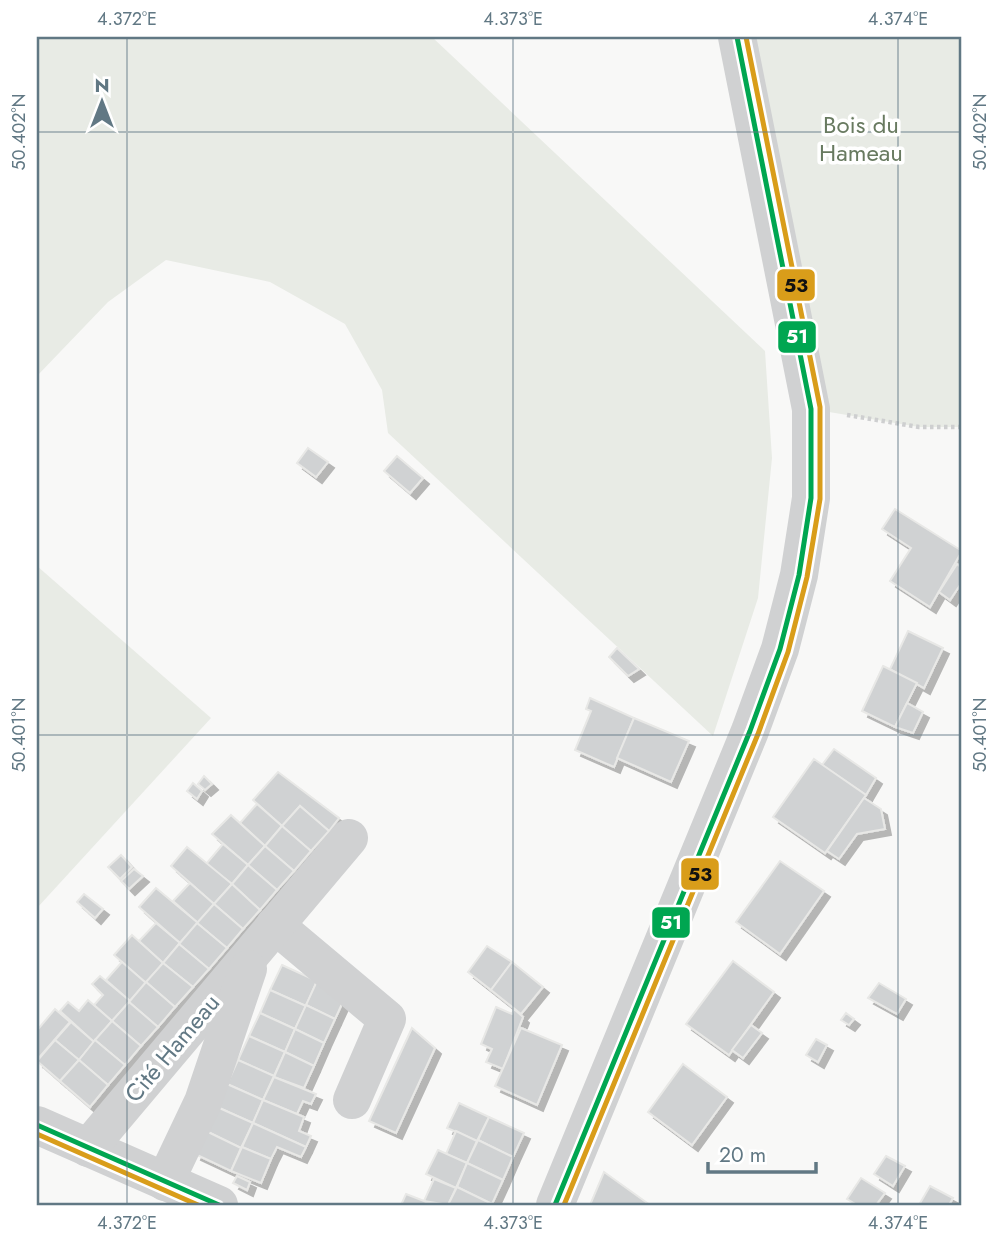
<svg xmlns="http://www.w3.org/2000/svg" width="999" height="1242" font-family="Jost,sans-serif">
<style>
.green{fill:#e8ebe5}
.building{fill:#d0d2d3;stroke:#e8e8e6;stroke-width:2;filter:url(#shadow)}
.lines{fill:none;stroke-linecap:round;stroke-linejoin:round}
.path{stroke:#cecfd0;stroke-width:4.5;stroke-dasharray:3.5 3.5;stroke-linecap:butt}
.minor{stroke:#d0d1d2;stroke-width:38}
.bus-1-casing{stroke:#fff;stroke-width:10}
.bus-2-casing{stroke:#fff;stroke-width:10}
.bus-1{stroke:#00a651;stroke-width:5}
.bus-2{stroke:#d99d1a;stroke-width:5}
.ticks{fill:none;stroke:#617884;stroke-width:2;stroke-opacity:0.45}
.labels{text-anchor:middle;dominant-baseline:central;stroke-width:7;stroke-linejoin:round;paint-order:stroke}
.park-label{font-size:24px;fill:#687a60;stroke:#fff}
.street-label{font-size:24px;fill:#617884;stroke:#fff}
.line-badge{stroke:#fff;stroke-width:2.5}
.badge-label{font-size:19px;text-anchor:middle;font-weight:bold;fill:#fff}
.pale-badge-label{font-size:19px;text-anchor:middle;font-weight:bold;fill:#111}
.neatline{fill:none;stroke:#617884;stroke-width:2.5}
.ticks-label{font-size:18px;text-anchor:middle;fill:#617884}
</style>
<defs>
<filter id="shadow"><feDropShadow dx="6" dy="6" stdDeviation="0" flood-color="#0004"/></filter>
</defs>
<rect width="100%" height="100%" fill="#f8f8f7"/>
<!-- green -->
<g class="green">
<polygon points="37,37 432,37 765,351 772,458 758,598 713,736 388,433 382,390 345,324 270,282 166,260 108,302 37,376"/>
<polygon points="737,37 962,37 962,427 919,427 811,409"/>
<polygon points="37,566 211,718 37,908"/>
</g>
<!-- building -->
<g class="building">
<polygon points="308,448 328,462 316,477 297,463"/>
<polygon points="397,456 423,478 410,493 384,471"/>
<polygon points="895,509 962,551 930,607 890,581 911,548 882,529"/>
<polygon points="957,564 962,568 962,582 950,600 939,592"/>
<polygon points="908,631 943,648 924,688 890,669"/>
<polygon points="617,648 639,669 628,676 609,657"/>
<polygon points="883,666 917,683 895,727 862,711"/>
<polygon points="590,698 634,718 614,767 575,750 591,711 586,709"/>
<polygon points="907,703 923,712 913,733 895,727"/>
<polygon points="634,718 689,741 671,782 617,758"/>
<polygon points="834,749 876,778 866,795 822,765"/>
<polygon points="814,759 866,795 825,853 773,817"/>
<polygon points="278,772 339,818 329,831 300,806 282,826 253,800"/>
<polygon points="204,776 212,784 205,790 198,784"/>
<polygon points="193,783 202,791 197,799 187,791"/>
<polygon points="864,798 881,809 885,829 857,834 839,859 827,851"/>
<polygon points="257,804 282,826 265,846 240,823"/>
<polygon points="300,806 329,831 311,851 282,826"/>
<polygon points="231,815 265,846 248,865 212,834"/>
<polygon points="282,826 311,851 294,871 265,846"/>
<polygon points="223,844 248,865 232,884 206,864"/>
<polygon points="265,846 294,871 277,890 248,865"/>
<polygon points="187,847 232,884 214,904 171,866"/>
<polygon points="121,855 132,867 120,879 108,867"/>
<polygon points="780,861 824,891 780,954 736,922"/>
<polygon points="248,865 277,890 260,910 232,884"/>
<polygon points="134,869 143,876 129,889 121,881"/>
<polygon points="190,883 214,904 198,923 173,901"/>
<polygon points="232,884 260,910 243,929 214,904"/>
<polygon points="156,888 198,923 180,943 139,907"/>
<polygon points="84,894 103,909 95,918 77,902"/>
<polygon points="214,904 243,929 227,948 197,923"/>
<polygon points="156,923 180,943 163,963 139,941"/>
<polygon points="197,923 227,948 209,969 179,944"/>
<polygon points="132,935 163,963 146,983 114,955"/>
<polygon points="179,944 209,969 193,987 163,963"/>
<polygon points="487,946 512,962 491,990 468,972"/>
<polygon points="733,961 774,992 729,1055 686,1024"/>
<polygon points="122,962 146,983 130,1001 106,980"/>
<polygon points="512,962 543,987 521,1014 491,990"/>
<polygon points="163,963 193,987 175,1007 146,982"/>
<polygon points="282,965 317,981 306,1006 270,990"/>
<polygon points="100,976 130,1001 112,1021 94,1005 103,995 92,984"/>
<polygon points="317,981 346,995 335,1019 306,1005"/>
<polygon points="146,982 175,1007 158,1027 129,1002"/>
<polygon points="879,983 906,999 897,1014 868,998"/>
<polygon points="270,990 306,1006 295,1029 260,1013"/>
<polygon points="88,1000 112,1021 94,1042 60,1011 68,1002 79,1011"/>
<polygon points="129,1002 158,1027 141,1046 112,1021"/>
<polygon points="306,1005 335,1019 324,1043 295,1029"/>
<polygon points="496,1007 512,1014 514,1009 523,1017 503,1069 486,1062 492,1049 481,1044"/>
<polygon points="55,1009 70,1022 37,1060 37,1026 39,1028"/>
<polygon points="260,1013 295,1029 285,1052 249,1036"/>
<polygon points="846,1013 854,1019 849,1025 841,1020"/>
<polygon points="112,1021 141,1046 125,1065 95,1040"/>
<polygon points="71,1022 94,1042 79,1060 55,1040"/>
<polygon points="751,1025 762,1033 743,1058 732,1050"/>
<polygon points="412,1028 435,1048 396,1133 369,1121"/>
<polygon points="521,1028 562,1045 537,1105 495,1086"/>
<polygon points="295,1029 324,1043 314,1066 285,1052"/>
<polygon points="249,1036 285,1052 274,1076 238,1060"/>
<polygon points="816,1039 827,1045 818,1062 806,1055"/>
<polygon points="55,1040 79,1060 60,1081 37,1061"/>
<polygon points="95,1040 125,1065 108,1085 79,1060"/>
<polygon points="285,1052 314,1066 304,1088 274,1077"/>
<polygon points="79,1060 108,1085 90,1107 60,1081"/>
<polygon points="238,1060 274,1076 263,1100 227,1084"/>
<polygon points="683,1064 727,1097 692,1145 648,1112"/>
<polygon points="274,1077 316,1094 311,1104 303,1101 297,1114 263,1100"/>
<polygon points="227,1084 263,1100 253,1123 217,1107"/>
<polygon points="263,1100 304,1117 299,1131 311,1136 306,1147 253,1123"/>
<polygon points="459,1103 489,1117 477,1141 447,1128"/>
<polygon points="217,1107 253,1123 241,1148 206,1131"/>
<polygon points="489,1117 524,1133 513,1157 478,1140"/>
<polygon points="253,1123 306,1147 301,1157 277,1147 271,1159 242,1147"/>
<polygon points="206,1131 241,1148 231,1171 195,1154"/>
<polygon points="456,1131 477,1141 467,1163 446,1154"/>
<polygon points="478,1140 513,1157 503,1180 467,1163"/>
<polygon points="242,1147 271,1159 261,1183 231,1171"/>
<polygon points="438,1150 467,1163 456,1188 426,1174"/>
<polygon points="886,1156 905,1166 893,1186 874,1174"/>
<polygon points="467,1163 503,1180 492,1204 457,1187"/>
<polygon points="604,1172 650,1205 590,1205"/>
<polygon points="237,1176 250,1182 247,1190 233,1183"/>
<polygon points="861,1178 885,1193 876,1205 857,1205 847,1199"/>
<polygon points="434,1179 456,1188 448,1205 424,1201"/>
<polygon points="930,1186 953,1198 949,1205 919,1205"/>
<polygon points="457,1187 492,1204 491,1205 448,1205"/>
<polygon points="406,1194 424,1201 432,1205 401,1205"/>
</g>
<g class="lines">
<!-- path -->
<polyline class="path" points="847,415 919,427 962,427"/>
<!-- minor -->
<g class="minor">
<polyline points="275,925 387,1019 352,1100"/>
<polyline points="37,1125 219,1205"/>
<polyline points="88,1148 349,838"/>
<polyline points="165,1182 203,1102 248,969"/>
<polyline points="555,1205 750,731 780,649 799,575 811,498 811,409 737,37"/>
</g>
<!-- bus-1 casing -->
<g class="bus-1-casing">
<g id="bus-1">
<polyline points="37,1125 219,1205"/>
<polyline points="555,1205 750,731 780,649 799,575 811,498 811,409 737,37"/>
</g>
</g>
<!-- bus-2 casing -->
<g class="bus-2-casing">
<g id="bus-2">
<polyline points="37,1134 198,1205"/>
<polyline points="564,1205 758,734 788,652 807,577 820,499 820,407 746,37"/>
</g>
</g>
<!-- bus-1 -->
<use href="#bus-1" class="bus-1"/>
<!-- bus-2 -->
<use href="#bus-2" class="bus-2"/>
</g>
<!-- ticks -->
<path class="ticks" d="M 127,37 L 127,1205M 513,37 L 513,1205M 898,37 L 898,1205M 37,132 L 962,132M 37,735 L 962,735"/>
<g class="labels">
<!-- park labels -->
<g class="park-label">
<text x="861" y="124">Bois du<tspan x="861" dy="28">Hameau</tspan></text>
</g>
<!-- street labels -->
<g class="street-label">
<text transform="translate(172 1048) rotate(-50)">Cité Hameau</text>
</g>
</g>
<g class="line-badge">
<rect x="776" y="268" width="40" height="34" rx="7" fill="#d99d1a"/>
<rect x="777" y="320" width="40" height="34" rx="7" fill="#00a651"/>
<rect x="680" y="857" width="40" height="34" rx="7" fill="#d99d1a"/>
<rect x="651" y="906" width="40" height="33" rx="7" fill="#00a651"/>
</g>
<g class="badge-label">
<text x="797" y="343">51</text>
<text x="671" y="929">51</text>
</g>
<g class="pale-badge-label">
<text x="796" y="292">53</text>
<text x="700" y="881">53</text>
</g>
<!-- border -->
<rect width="999" height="1242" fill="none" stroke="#ffffff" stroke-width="77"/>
<!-- north arrow -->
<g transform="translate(102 102)" stroke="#ffffff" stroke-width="5" paint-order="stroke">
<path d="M0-5L12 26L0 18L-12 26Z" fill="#617884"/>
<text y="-10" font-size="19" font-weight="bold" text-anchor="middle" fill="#617884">N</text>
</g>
<!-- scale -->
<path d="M708 1162v10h108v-10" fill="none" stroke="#617884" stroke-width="3.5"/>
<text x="719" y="1162" font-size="21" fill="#617884" stroke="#ffffff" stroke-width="5" paint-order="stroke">20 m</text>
<rect x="38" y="38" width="922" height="1166" class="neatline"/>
<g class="ticks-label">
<text x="127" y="25">4.372°E</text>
<text x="513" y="25">4.373°E</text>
<text x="898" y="25">4.374°E</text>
<text transform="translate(19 132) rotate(-90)" y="6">50.402°N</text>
<text transform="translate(980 132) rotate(-90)" y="6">50.402°N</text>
<text transform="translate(19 735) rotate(-90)" y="6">50.401°N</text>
<text transform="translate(980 735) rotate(-90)" y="6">50.401°N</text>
<text x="127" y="1229">4.372°E</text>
<text x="513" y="1229">4.373°E</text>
<text x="898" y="1229">4.374°E</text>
</g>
</svg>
